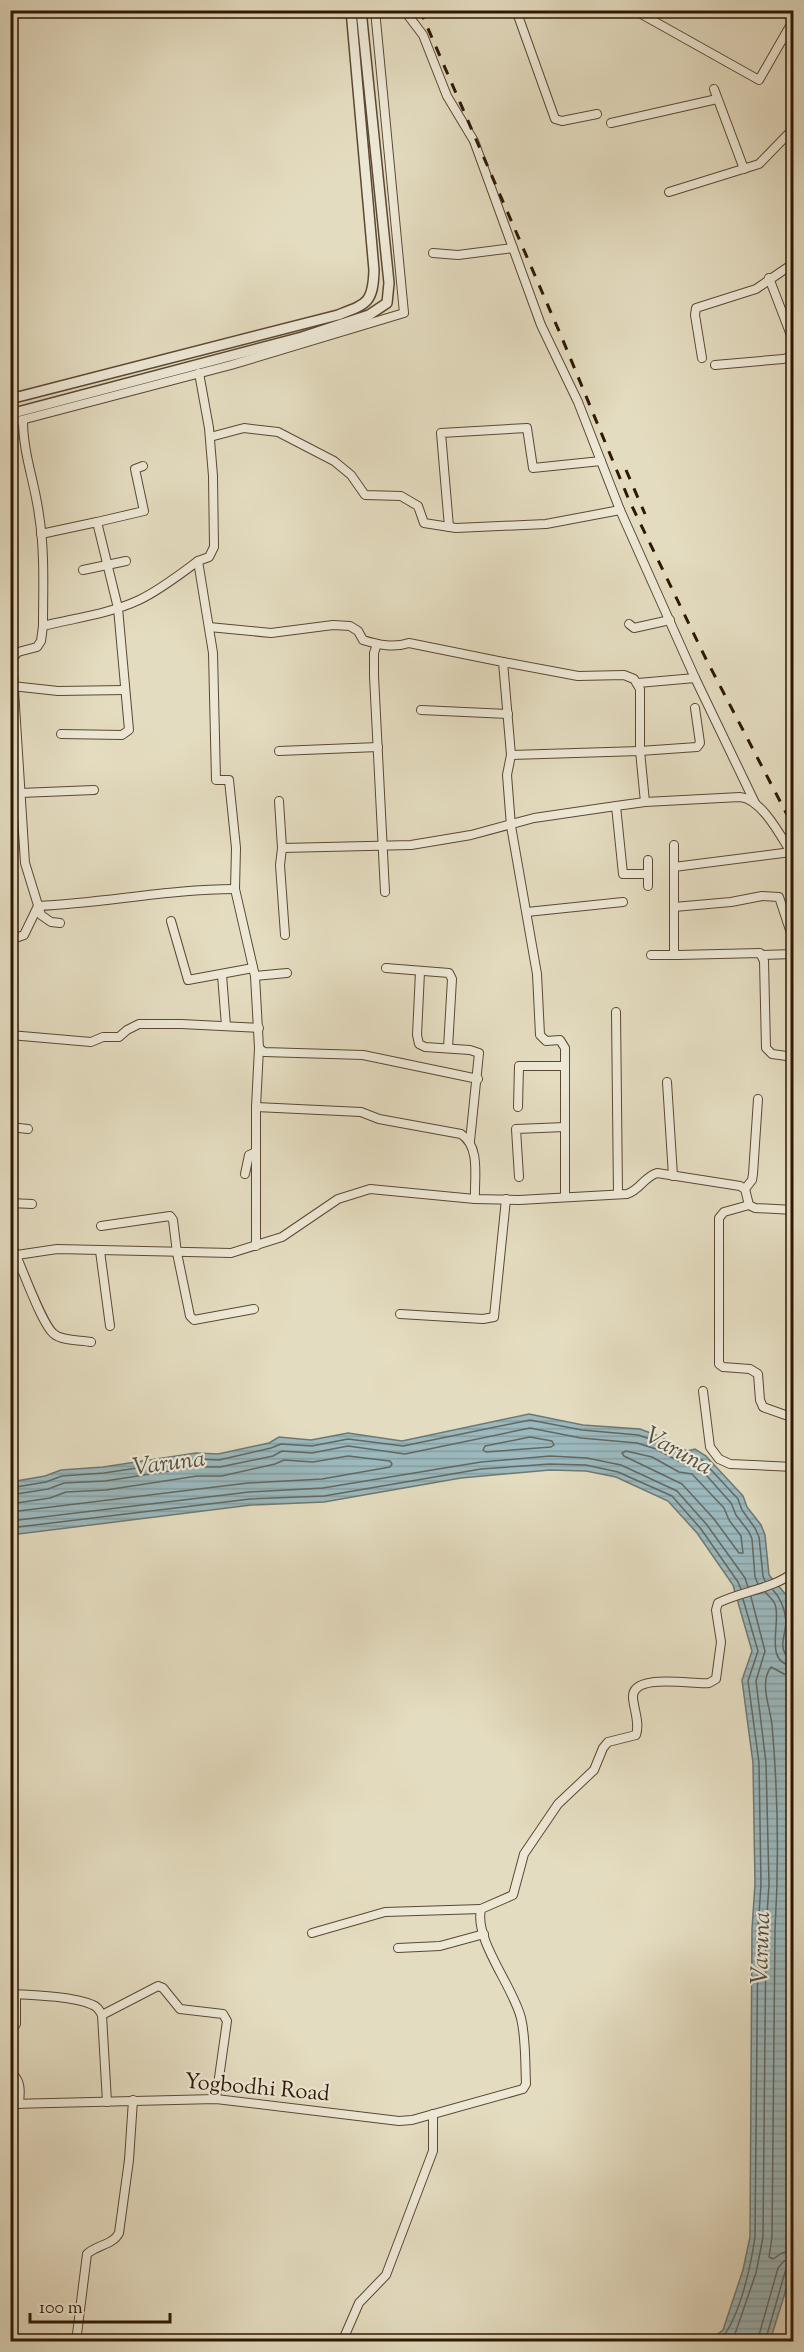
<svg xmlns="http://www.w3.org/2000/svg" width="804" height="2352" font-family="'Sorts Mill Goudy',serif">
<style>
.water{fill:url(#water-rules);stroke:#6f7873;stroke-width:1.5}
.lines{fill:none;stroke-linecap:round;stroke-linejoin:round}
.shore{stroke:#646860;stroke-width:1.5}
.minor-casing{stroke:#5c4832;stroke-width:10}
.tertiary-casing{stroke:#5c4832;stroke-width:12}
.minor{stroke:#ede8d6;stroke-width:8}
.tertiary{stroke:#ede8d6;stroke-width:9}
.rail{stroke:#2e1703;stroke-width:3;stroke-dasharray:10 10;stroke-linecap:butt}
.labels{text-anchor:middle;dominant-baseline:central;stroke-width:4.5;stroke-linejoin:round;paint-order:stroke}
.street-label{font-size:22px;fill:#2e1703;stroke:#ede8d6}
.water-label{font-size:24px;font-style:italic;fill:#545044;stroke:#ede8d6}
</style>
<defs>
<pattern id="water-rules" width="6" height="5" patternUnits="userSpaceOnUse" patternTransform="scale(1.5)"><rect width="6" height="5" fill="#9bb9be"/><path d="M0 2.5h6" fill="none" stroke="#869ea2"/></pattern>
</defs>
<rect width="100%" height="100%" fill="#e4dcc0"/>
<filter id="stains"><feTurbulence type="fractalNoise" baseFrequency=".00333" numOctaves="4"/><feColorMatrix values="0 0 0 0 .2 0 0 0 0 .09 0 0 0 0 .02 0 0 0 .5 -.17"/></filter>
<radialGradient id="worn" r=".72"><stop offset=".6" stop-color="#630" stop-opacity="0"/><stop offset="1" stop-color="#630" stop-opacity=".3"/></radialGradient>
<!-- water -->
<polygon class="water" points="529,1414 583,1425 640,1429 661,1437 687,1451 695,1449 706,1456 743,1496 747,1507 761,1525 765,1535 769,1575 788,1597 791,1630 787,1640 794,1662 794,2264 770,2341 709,2341 723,2330 743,2270 750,2237 752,1929 755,1884 753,1763 742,1680 752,1651 733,1585 697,1533 668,1501 616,1477 586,1471 550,1470 461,1478 324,1502 251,1505 11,1535 11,1482 45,1476 61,1470 103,1467 196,1453 218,1454 269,1443 279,1437 311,1440 348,1433 402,1441"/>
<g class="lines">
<!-- shore -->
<g class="shore">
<polygon points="530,1437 552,1441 554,1445 551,1447 486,1452 483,1450 485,1446"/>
<polygon points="626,1451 652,1457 679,1472 692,1474 724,1508 729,1520 741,1536 743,1553 739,1553 714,1519 682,1484 624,1456 622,1453"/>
<polyline points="10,1488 46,1482 62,1476 104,1473 196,1459 219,1460 271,1448 281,1444 312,1446 348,1439 403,1446 530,1420 582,1430 638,1435 659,1442 685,1456 694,1456 702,1460 738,1499 742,1510 755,1528 759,1537 763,1576 765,1581"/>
<polyline points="10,1495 48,1489 64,1483 105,1481 196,1467 220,1467 273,1456 282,1451 312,1453 348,1446 405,1454 530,1428 581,1438 637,1443 656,1449 682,1463 693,1464 698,1466 731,1503 736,1515 749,1532 752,1539 755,1577 758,1584"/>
<polyline points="10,1504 50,1498 66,1492 106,1490 197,1476 222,1476 275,1464 284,1460 313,1462 348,1456 390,1461 392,1464 390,1467 322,1479 248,1483 10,1512"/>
<polyline points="10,1521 249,1492 323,1488 481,1462 550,1456 587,1458 621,1465 677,1491 707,1525 745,1578 748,1587"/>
<polyline points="10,1528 250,1499 324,1496 481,1469 550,1464 586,1465 618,1472 672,1496 701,1529 738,1582 741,1589"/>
<path d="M 773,1590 C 782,1600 788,1616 785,1630 C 783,1641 780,1648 788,1658 L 794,1659"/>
<path d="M 765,1592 C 768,1595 773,1600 775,1604 C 782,1622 762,1664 794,1666"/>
<path d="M 794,1675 L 784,1674 L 771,1667 C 759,1683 770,1706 772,1725 C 778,1793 779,1862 775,1930 L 772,2237 L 769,2257 L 773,2259 L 782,2253 L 794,2250"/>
<path d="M 718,2342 C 739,2323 751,2265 755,2237 L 758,1929 L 761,1884 L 759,1763 L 748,1681 L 758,1651 L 743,1599"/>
<polyline points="730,2342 735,2334 756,2273 763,2237 766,1930 769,1884 766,1763 756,1681 765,1651 751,1597"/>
<polyline points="757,2342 778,2268 784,2261 794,2259"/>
<polyline points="765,2342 785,2272 788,2268 794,2267"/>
</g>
<!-- minor casing -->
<g class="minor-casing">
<g id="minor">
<polyline points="404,10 423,35 447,96 474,141 541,325 578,402 620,510 695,678 755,803"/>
<polyline points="516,10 555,119 562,121 597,114"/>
<polyline points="634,10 759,80 794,19"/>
<polyline points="714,89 744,169"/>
<polyline points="611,123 717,99"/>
<polyline points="669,192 759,164 794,128"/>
<polyline points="433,253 458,255 513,248"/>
<polyline points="769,278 794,343"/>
<polyline points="702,358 695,315 696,308 756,289 794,263"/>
<polyline points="715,365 783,359 794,356"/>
<polyline points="199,373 209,428 213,476 214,547 209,557 198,561 213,653 216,780 229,780 236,848 235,889 255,976 259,1048 264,1052 363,1055 478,1079"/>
<path d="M 23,420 C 23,454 35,483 39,515 C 45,552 43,589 43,626"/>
<polyline points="10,423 231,365 404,313 375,10"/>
<polyline points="210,437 244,428 278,432 334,461 351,475 365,495 401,496 418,506 424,523 456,528 546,524 620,510"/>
<polyline points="97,522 144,511 135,469 143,466"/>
<polyline points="449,527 441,433 527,428 533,468 601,461"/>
<polyline points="41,534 97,522 118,608 129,730 122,735 61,734"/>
<polyline points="83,570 126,561"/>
<polyline points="629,624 634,628 670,620"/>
<path d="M 209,627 L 271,633 L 333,625 L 350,626 L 358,631 L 363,640 C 379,645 394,648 409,643 L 503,662 L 511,755 L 507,775 L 511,826 L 537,974 L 540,1035 L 546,1041 L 560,1040 L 565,1048 L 565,1197"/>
<polyline points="377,644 374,653 374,676 385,892"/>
<polyline points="503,662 578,676 624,675 634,679 640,689 640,751 697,747 700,743 695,708"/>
<polyline points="638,683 695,678"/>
<polyline points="12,686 58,691 125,690"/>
<polyline points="421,710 508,714"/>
<polyline points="279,751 378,747"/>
<polyline points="511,755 640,751 645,802"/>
<polyline points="20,793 94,790"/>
<polyline points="279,801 282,848"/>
<polyline points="616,806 623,874 648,874"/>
<polyline points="10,811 21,808"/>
<polyline points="674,845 674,953 678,955 760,953 764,961 766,1048 772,1054 794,1057"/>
<polyline points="674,867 791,852"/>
<polyline points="648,886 648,860"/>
<polyline points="674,907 731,902 762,896 779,897 794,942"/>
<polyline points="527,912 623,902"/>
<polyline points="171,921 188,980 253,968"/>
<path d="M 60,923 L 51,922 L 41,915 L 25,863 L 12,659 L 18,652 L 37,647 L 41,641 L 43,626 C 75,618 109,614 139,600 C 160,590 179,575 198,561"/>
<path d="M 285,935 L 280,865 L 282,848 L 411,845 L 471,835 L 534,818 L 616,806 L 645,802 L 740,797 C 763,799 782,839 794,857"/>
<path d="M 10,940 L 24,935 L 38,906 C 104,903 170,889 235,889"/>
<polyline points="651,955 678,955"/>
<polyline points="762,955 794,954"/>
<polyline points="386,968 449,973 452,979 448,1048"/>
<polyline points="420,972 417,1035 419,1044 425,1047 470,1050 479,1053 470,1141"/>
<polyline points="222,975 226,1026"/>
<polyline points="255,976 287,973"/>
<polyline points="616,1012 618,1194"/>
<polyline points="10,1035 91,1042 103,1037 119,1037 127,1030 139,1024 181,1024 259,1028"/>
<polyline points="667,1082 673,1176"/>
<path d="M 256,1107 L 361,1112 L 379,1119 L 461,1134 C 481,1147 474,1178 475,1199"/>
<polyline points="518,1107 519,1066 565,1066"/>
<polyline points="10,1127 28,1129"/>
<polyline points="245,1174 249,1155 256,1152"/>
<polyline points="519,1177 516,1129 565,1127"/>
<polyline points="745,1189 752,1180 753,1174 758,1099"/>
<polyline points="10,1203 32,1204"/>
<polyline points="749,1205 724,1212 719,1218 719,1364 723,1367 750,1369 758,1374 760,1400 763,1407 791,1417"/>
<polyline points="101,1226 170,1216 173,1220 177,1253 190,1316 194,1320 254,1309"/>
<path d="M 10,1242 C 20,1261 41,1324 54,1334 C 62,1341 80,1340 91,1342"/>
<polyline points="256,1246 256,1107 259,1048"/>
<polyline points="100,1251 110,1326"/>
<path d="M 17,1255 L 57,1249 L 231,1253 L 282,1237 L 338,1199 L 370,1189 L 475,1199 L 519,1200 L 627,1194 C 640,1190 644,1177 657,1173 L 740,1186 L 745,1189 L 749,1205 L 755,1208 L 794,1210"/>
<polyline points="400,1314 483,1319 494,1317 506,1199"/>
<polyline points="703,1391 710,1447 719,1459 730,1464 794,1467"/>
<polyline points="312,1933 385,1912 481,1909"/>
<polyline points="398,1948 440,1946 484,1934"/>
<path d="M 10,1994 C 32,1995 73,1996 93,2005 C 98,2007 100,2011 102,2015 L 107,2102"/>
<polyline points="102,2015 158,1986 163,1988 180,2009 223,2014 227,2021 216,2099"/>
<polyline points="10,2031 16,2024 16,1994"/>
<path d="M 10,2071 C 22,2082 20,2090 19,2104"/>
<path d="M 10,2104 L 216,2099 L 399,2121 L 412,2120 L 523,2089 L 526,2084 C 525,2062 526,2039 521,2018 C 513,1986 474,1940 481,1909 L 513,1895 L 524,1854 L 558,1804 L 594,1770 L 603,1748 L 608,1742 L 636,1735 C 640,1723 634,1710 633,1698 C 631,1672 693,1685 709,1683 L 716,1679 L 721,1642 L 716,1610 L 718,1603 C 742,1591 773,1589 794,1572"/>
<path d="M 76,2342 L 87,2254 C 96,2245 113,2245 119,2233 L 129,2160 L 133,2100"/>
<polyline points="342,2342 359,2303 386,2275 433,2151 433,2114"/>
</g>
</g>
<!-- tertiary casing -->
<g class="tertiary-casing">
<g id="tertiary">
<path d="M 10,399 L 338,315 C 367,304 373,303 374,270 L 351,10"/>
<polyline points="10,414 302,337 369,315 387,303 389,283 361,10"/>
</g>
</g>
<!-- minor -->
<use href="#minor" class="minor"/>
<!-- tertiary -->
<use href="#tertiary" class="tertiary"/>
<!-- rail -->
<g class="rail">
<polyline points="420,10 562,338 629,500 706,659 794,828"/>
<polyline points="626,470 645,514"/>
</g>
</g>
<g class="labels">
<!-- street labels -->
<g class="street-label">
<text transform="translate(257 2089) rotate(5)">Yogbodhi Road</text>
</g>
<!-- water labels -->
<g class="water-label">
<text transform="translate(678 1452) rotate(29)">Varuna</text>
<text transform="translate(169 1464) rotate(-7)">Varuna</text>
<text transform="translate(762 1948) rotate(-88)">Varuna</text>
</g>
</g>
<!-- margin -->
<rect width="804" height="2352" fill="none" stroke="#e4dcc0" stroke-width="36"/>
<rect x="12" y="12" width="780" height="2328" fill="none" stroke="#2e1703" stroke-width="3"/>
<rect x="18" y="18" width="768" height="2316" fill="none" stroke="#2e1703" stroke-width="1.5"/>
<!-- scale -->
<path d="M30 2313v9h140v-9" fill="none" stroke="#2e1703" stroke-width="3"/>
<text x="39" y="2313" font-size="18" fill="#2e1703" stroke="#ede8d6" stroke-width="4.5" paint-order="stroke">100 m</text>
<rect width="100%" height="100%" filter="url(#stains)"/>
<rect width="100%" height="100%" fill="url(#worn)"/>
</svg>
